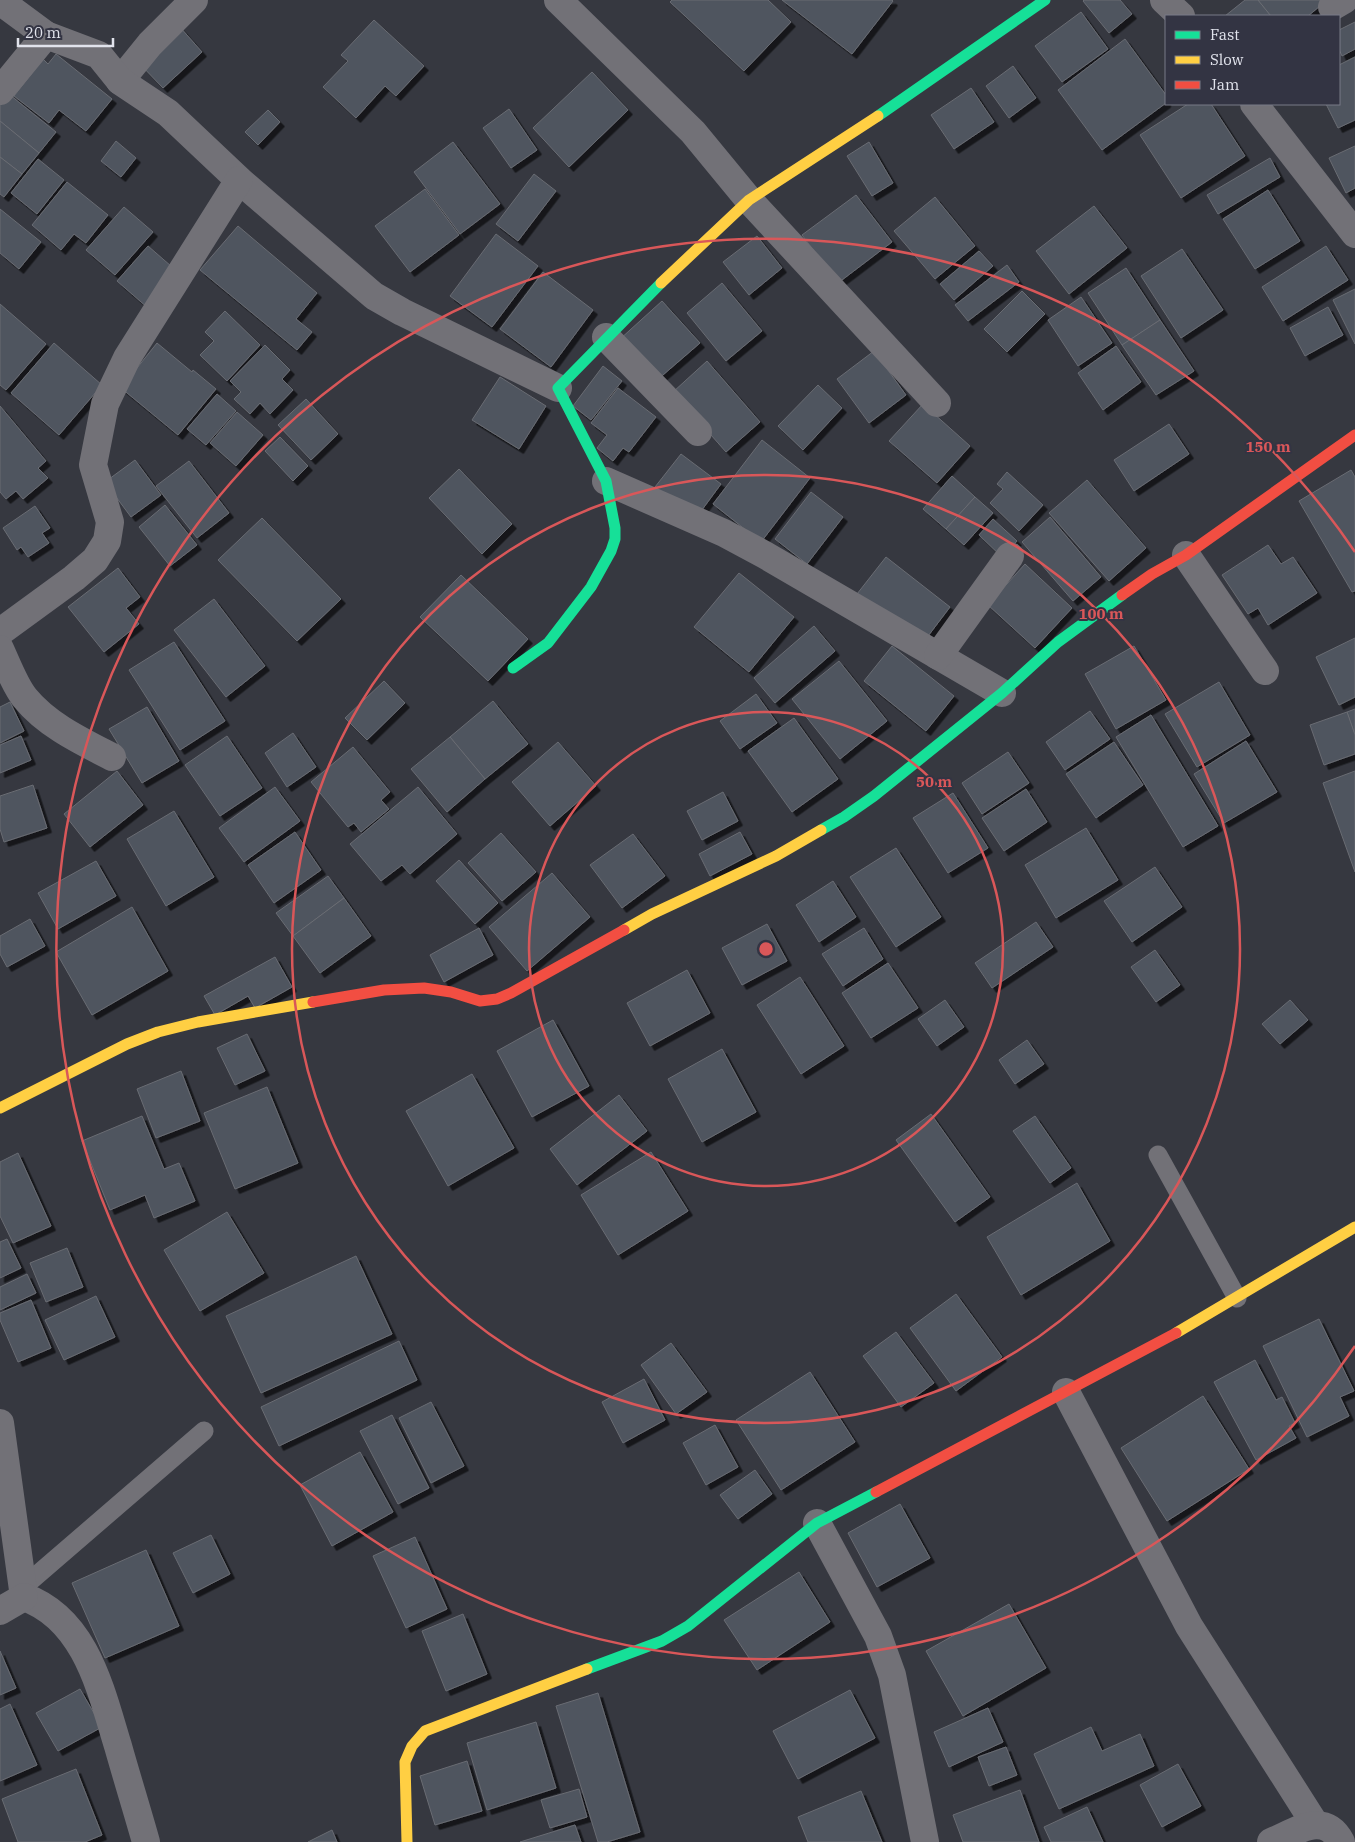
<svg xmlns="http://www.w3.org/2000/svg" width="1355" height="1842" font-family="'IBM Plex Serif',serif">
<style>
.building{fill:#4f545e;stroke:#696c73;filter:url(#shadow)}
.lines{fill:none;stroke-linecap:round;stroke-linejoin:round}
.lane{stroke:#727177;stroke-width:19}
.street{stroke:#727177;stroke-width:28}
.fast{stroke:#16e098;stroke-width:11}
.slow{stroke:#ffcf43;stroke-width:11}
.jam{stroke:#f24e42;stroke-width:11}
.ring{fill:none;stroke:#d95759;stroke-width:2.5}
.centre{fill:#d95759;stroke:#333443;stroke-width:2.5}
.ring-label{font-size:15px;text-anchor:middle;font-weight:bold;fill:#d95759;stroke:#333443;stroke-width:4;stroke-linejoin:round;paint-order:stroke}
</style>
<defs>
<filter id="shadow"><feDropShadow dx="4.5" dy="4.5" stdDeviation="0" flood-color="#0009"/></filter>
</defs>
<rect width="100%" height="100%" fill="#363840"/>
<!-- building -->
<g class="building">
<polygon points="672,0 768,0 791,22 744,71 670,2"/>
<polygon points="782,0 892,0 893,1 852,54"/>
<polygon points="1084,0 1120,0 1132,14 1109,33 1083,1"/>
<polygon points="1245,0 1258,0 1271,16 1225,16"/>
<polygon points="1258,0 1325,0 1326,1 1308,16 1271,16"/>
<polygon points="1081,12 1108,49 1062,82 1035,46"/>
<polygon points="374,20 424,66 396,96 385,86 356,118 323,87 348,61 341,55"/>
<polygon points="1355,22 1355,49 1342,56 1339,49 1339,30"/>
<polygon points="179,26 202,52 163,88 139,63"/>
<polygon points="1125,39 1166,95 1166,103 1102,150 1058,90"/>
<polygon points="56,54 112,99 86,131 59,110 49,123 14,96 43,59 48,64"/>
<polygon points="1355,57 1355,120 1338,128 1326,104 1339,104 1339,65"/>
<polygon points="1013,66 1036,98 1009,118 986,86"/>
<polygon points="592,72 628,110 569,167 533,128"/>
<polygon points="971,88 994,122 954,149 931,115"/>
<polygon points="5,91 56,132 39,153 0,121 0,98"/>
<polygon points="1188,104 1211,104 1245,156 1181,198 1140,135"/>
<polygon points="509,109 537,150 511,168 483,128"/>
<polygon points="268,110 280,122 258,145 245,132"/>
<polygon points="0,121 39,153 22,174 0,157"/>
<polygon points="116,141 136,158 121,177 101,161"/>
<polygon points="453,142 500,204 460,234 414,172"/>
<polygon points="869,142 893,183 872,196 847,156"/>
<polygon points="1355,146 1355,188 1346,193 1329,158"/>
<polygon points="0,157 22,174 4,197 0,194"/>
<polygon points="1270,158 1280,177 1218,214 1207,195"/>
<polygon points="38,159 64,180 37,214 11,193"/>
<polygon points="534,174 556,191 518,241 496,224"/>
<polygon points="67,182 108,215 86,243 74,234 61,250 32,225"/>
<polygon points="425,189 459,235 410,272 375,226"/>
<polygon points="1268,190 1300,241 1255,269 1223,219"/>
<polygon points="856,195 892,242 838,283 802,235"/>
<polygon points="935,197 975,246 935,279 894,231"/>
<polygon points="1094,206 1127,248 1069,294 1036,251"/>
<polygon points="124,207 153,232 115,275 86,250"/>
<polygon points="0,209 41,242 19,269 0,253"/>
<polygon points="238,226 317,293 296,319 312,332 297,350 200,270"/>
<polygon points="496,234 538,266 492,327 450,296"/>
<polygon points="757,236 782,268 749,295 723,262"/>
<polygon points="148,246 179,273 148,308 117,281"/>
<polygon points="1326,246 1348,280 1283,321 1262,287"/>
<polygon points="1182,249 1223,310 1181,338 1141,276"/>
<polygon points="979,251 993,266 954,300 940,284"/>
<polygon points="1007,265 1019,282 968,321 955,305"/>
<polygon points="1126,268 1160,320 1122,345 1088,293"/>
<polygon points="543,272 593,310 551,367 500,329"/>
<polygon points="722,283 762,331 726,361 687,313"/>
<polygon points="1355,289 1355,344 1333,300"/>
<polygon points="1022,291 1045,314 1007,352 984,329"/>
<polygon points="1081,297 1112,343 1078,366 1048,320"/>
<polygon points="662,301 700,343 656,381 619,340"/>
<polygon points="0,304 46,344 6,390 0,385"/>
<polygon points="1328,307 1343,335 1305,356 1290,328"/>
<polygon points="225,311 260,345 227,381 200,355 214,341 205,332"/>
<polygon points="1160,320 1194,371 1156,395 1122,345"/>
<polygon points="54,343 102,385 59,435 11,393"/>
<polygon points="157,343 192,372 193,370 216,389 178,435 121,388"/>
<polygon points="265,345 290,370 282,379 293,390 270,414 260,403 250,414 234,399 241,392 230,381"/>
<polygon points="1116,346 1141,382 1103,410 1078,373"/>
<polygon points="874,351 906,395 869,423 837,379"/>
<polygon points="707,361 760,422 726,452 673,392"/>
<polygon points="603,366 622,381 591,420 573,406"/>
<polygon points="500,377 546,406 519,449 472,420"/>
<polygon points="818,385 842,408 803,450 778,426"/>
<polygon points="618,388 656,417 629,452 623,448 613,461 597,448 607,435 591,423"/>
<polygon points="217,394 236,411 206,445 187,429"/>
<polygon points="306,399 338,434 311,460 278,425"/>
<polygon points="923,404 970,446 937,483 889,441"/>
<polygon points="0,406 46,461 38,468 48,478 23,499 16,491 6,499 0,492"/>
<polygon points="237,412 263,435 236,466 210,443"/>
<polygon points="1169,424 1189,454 1134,491 1114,460"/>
<polygon points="280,437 308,466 293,481 265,451"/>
<polygon points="762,440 810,478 761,542 713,504"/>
<polygon points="681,454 721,484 696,518 655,487"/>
<polygon points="135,460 161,495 131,517 105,482"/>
<polygon points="189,461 229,513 197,538 156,486"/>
<polygon points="459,469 512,524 482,554 429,498"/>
<polygon points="1351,470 1355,477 1355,591 1352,592 1299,501"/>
<polygon points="1007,472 1043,505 1019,531 990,503 1003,489 997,484"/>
<polygon points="952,476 975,497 946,529 923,509"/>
<polygon points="1087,480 1146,548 1109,581 1049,513"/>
<polygon points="811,492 843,517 807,564 775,539"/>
<polygon points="975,497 993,513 964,545 946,529"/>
<polygon points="165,505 197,545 170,566 139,527"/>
<polygon points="35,506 50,528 42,533 49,543 28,557 21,547 17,550 3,528"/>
<polygon points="1050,517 1101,577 1073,601 1022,542"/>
<polygon points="262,518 341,599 297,641 218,560"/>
<polygon points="993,519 1017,541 1002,557 979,535"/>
<polygon points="1268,545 1281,564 1293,557 1317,593 1268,625 1258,608 1248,614 1222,575"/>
<polygon points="886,557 950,607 922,644 857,594"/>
<polygon points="1025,564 1072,608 1035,648 988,605"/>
<polygon points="118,568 140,597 126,608 139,624 104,652 68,607"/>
<polygon points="739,573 794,617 749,672 694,627"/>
<polygon points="461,575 528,639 488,681 420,617"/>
<polygon points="214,599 265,666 226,697 174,630"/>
<polygon points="814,626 835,651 775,703 754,678"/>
<polygon points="1355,638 1355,697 1339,705 1316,657"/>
<polygon points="174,642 225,721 180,750 129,670"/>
<polygon points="892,646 954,696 926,731 864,681"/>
<polygon points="1134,646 1166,700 1116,729 1085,674"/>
<polygon points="839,661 887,721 840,759 792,699"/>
<polygon points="384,681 405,703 367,740 345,718"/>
<polygon points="1219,682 1250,735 1197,767 1165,714"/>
<polygon points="756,694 777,723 740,749 720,721"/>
<polygon points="493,701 528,744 485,779 450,737"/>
<polygon points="10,702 24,731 0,743 0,707"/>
<polygon points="147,707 179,761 142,783 109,729"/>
<polygon points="1355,709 1355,735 1347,712"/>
<polygon points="1090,711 1110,739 1065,770 1046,742"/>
<polygon points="1347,712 1355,735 1355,754 1324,765 1310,725"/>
<polygon points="1151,715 1218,826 1183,847 1116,737"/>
<polygon points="794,718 838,779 792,812 748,751"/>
<polygon points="293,733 316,767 287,787 265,753"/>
<polygon points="21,736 31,760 0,773 0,745"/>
<polygon points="227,736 262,788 220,816 185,765"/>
<polygon points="450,737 485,779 447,812 411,769"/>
<polygon points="1246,741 1277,792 1224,823 1194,774"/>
<polygon points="558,742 596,786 550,826 512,782"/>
<polygon points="1114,742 1143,785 1096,818 1066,774"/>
<polygon points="353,747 390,792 381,800 389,809 361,832 354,823 348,827 311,782"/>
<polygon points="1008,752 1029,783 982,814 962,783"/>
<polygon points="117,771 143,805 90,847 64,814"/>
<polygon points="1355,771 1355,872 1323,783"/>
<polygon points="33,785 47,828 4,842 0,829 0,796"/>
<polygon points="275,787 300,821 244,862 219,828"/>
<polygon points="418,787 457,834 410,874 402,865 381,881 350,844"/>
<polygon points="1026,789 1047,822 1004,851 982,818"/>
<polygon points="723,792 738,821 702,840 687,811"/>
<polygon points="953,793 988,848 948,873 913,818"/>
<polygon points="174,811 214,877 166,906 127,839"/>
<polygon points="1086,828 1118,880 1056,918 1025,865"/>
<polygon points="295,832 321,870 274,903 248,865"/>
<polygon points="740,832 752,854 710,876 699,854"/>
<polygon points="501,833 536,872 502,901 468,863"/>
<polygon points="633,834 665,876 622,908 590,865"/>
<polygon points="896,848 941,917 896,947 850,877"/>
<polygon points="459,860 498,903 475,924 436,881"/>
<polygon points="96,861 116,896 58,929 38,893"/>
<polygon points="1155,867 1182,907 1132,942 1104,901"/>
<polygon points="552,873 590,917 527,971 489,927"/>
<polygon points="328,876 344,898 293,936 276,913"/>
<polygon points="833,881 856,917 819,942 796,905"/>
<polygon points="344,898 371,936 320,973 293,936"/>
<polygon points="132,907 168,971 92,1015 56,952"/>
<polygon points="30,919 45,946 7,967 0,954 0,936"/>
<polygon points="1036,922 1053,947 992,988 975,963"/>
<polygon points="767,924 787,961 742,985 722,948"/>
<polygon points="479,928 493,955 444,982 430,955"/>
<polygon points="864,928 883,959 843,986 822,954"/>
<polygon points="1155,950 1180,985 1156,1002 1131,967"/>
<polygon points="275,957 292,987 255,1008 248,996 215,1015 204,996"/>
<polygon points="888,963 918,1008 871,1038 842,993"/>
<polygon points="687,970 710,1013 650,1046 627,1003"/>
<polygon points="800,977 844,1046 801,1074 757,1005"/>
<polygon points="945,1000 964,1027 937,1046 918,1019"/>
<polygon points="1290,1000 1308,1020 1280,1044 1262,1024"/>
<polygon points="553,1020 589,1086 532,1117 497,1051"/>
<polygon points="247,1034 265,1071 235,1085 217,1048"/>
<polygon points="1027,1040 1044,1064 1015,1084 999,1060"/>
<polygon points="722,1049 756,1112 702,1142 668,1079"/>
<polygon points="181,1071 200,1121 156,1138 137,1089"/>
<polygon points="472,1074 514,1148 448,1186 406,1111"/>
<polygon points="267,1087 298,1163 235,1189 204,1113"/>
<polygon points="619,1095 647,1131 577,1185 550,1149"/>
<polygon points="931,1114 990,1197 955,1222 896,1140"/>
<polygon points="142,1116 164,1169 179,1163 195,1201 154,1218 145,1195 110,1210 82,1141"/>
<polygon points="1035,1116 1071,1168 1050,1183 1013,1131"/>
<polygon points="651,1152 688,1211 618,1255 581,1195"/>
<polygon points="18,1153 51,1226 13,1243 0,1216 0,1162"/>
<polygon points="1077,1183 1110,1241 1021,1295 987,1237"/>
<polygon points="227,1212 264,1273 200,1311 164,1250"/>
<polygon points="7,1239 21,1268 0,1278 0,1242"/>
<polygon points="67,1248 83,1287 46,1302 30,1263"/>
<polygon points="356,1256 392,1334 261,1393 226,1316"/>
<polygon points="27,1274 36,1293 0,1310 0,1287"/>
<polygon points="956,1294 1002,1357 956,1391 910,1328"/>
<polygon points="96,1296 115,1337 64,1360 45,1320"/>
<polygon points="31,1300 51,1348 18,1362 0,1320 0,1313"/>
<polygon points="1319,1319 1354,1391 1340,1397 1349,1416 1307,1437 1263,1346"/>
<polygon points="896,1332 934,1383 901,1407 863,1356"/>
<polygon points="399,1341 417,1380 279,1446 261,1407"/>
<polygon points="671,1343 707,1392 676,1414 641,1365"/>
<polygon points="1255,1360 1276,1400 1282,1397 1295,1423 1289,1426 1296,1438 1256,1460 1214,1382"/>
<polygon points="810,1372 855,1442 781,1490 736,1420"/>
<polygon points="644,1379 665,1420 623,1443 602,1402"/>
<polygon points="1203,1396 1249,1469 1167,1521 1121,1448"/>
<polygon points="431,1402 464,1466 431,1483 399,1418"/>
<polygon points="392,1415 429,1488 398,1504 360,1431"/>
<polygon points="715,1425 738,1467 706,1485 683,1443"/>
<polygon points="360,1452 393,1512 332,1546 300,1485"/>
<polygon points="755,1470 772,1494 738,1519 720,1495"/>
<polygon points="900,1504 930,1558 877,1587 848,1533"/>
<polygon points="211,1535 230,1574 193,1593 173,1553"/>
<polygon points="415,1537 447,1609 406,1628 373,1556"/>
<polygon points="146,1550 179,1626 105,1658 72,1583"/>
<polygon points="799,1572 830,1622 757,1670 724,1620"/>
<polygon points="1009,1604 1046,1668 963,1716 926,1651"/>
<polygon points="463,1614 487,1674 446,1691 422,1631"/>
<polygon points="0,1651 16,1688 0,1695"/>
<polygon points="80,1689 102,1727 58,1751 36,1713"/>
<polygon points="850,1690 875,1738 798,1779 773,1731"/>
<polygon points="598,1693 640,1832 607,1842 598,1842 556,1706"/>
<polygon points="10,1704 37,1765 0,1781 0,1709"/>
<polygon points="988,1708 1003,1742 949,1767 934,1732"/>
<polygon points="536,1722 556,1788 487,1810 467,1743"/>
<polygon points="1091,1727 1102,1751 1140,1734 1154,1766 1059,1809 1034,1754"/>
<polygon points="1006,1747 1017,1775 989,1786 978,1757"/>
<polygon points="467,1761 482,1811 435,1825 420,1776"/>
<polygon points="1178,1764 1201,1806 1162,1827 1140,1785"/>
<polygon points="76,1769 102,1835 85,1842 18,1842 2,1799"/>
<polygon points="579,1789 587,1817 550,1828 541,1800"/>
<polygon points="1020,1790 1039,1842 963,1842 953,1815"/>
<polygon points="861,1791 882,1842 808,1842 798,1817"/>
<polygon points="1087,1807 1103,1842 1051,1842 1044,1827"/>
<polygon points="575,1825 581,1842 520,1842"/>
<polygon points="332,1830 337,1842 308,1842"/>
</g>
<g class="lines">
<!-- lane -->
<g class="lane">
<polyline points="1158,1155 1237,1298"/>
<polyline points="22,1588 204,1431"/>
</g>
<!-- street -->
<g class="street">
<polyline points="558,0 693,132 749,200 937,403"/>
<polyline points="1164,0 1181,16"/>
<polyline points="0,1 46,35"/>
<polyline points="1332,7 1344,0"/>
<polyline points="120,81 150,44 194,0"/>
<polyline points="0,91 46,35 99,55 120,81 168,113 239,180 374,296 402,312 558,388"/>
<polyline points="1254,104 1355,234"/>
<polyline points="606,337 698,432"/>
<polyline points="606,481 724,533 765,555 1002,693"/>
<polyline points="1186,555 1265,671"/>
<polyline points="0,632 74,578 95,560 107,541 110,522 93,465 105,404 127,358 239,180"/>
<path d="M 0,649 C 7,664 15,686 25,698 C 47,725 81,741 112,757"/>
<polyline points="938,656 1010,556"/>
<polyline points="1066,1392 1189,1626 1315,1824"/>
<polyline points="0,1423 24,1597"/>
<polyline points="817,1523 878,1636 892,1675 925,1842"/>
<path d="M 24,1597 C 86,1619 101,1691 118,1746 C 127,1778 137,1810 146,1842"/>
<polyline points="0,1611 24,1597"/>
<path d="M 1271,1842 C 1296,1832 1324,1810 1341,1842"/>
</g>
<!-- fast -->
<g class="fast">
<polyline points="878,116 1045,0"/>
<polyline points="513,668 548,643 591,587 611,551 615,539 615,528 606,481 558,388 661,283"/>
<polyline points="821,830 844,817 874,796 1002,693 1058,642 1122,595"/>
<polyline points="587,1669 662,1641 688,1626 817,1523 876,1492"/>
</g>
<!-- slow -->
<g class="slow">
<polyline points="661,283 749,200 878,116"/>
<polyline points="624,930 652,914 776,856 821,830"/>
<polyline points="0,1108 127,1044 158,1032 198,1022 313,1002"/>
<polyline points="1176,1333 1355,1227"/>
<polyline points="407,1842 405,1762 412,1746 425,1731 587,1669"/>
</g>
<!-- jam -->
<g class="jam">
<polyline points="1122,595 1152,574 1186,555 1355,435"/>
<polyline points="313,1002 384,990 424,988 451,992 480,1001 497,999 511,993 624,930"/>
<polyline points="876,1492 1176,1333"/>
</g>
</g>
<!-- distance rings -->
<g class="ring">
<circle cx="766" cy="949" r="237"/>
<circle cx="766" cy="949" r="474"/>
<path d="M1355 1346A710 710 0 1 1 1355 552"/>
</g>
<circle cx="766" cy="949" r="8" class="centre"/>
<g class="ring-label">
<text x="1268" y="452">150 m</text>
<text x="1101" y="619">100 m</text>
<text x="934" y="787">50 m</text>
</g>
<!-- legend -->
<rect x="1165" y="15" width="175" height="90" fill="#333443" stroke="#797a87"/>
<rect x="1175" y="31" width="25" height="8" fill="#16e098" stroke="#797a87"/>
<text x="1210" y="40" font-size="15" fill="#e1e3ec">Fast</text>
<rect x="1175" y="56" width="25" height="8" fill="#ffcf43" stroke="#797a87"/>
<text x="1210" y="65" font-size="15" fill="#e1e3ec">Slow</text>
<rect x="1175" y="81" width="25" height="8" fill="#f24e42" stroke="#797a87"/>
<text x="1210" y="90" font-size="15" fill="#e1e3ec">Jam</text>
<!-- scale -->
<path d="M18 38v8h95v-8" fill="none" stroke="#e1e3ec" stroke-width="2.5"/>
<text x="25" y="38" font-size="15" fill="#e1e3ec" stroke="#333443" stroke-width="4" paint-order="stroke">20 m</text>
</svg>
